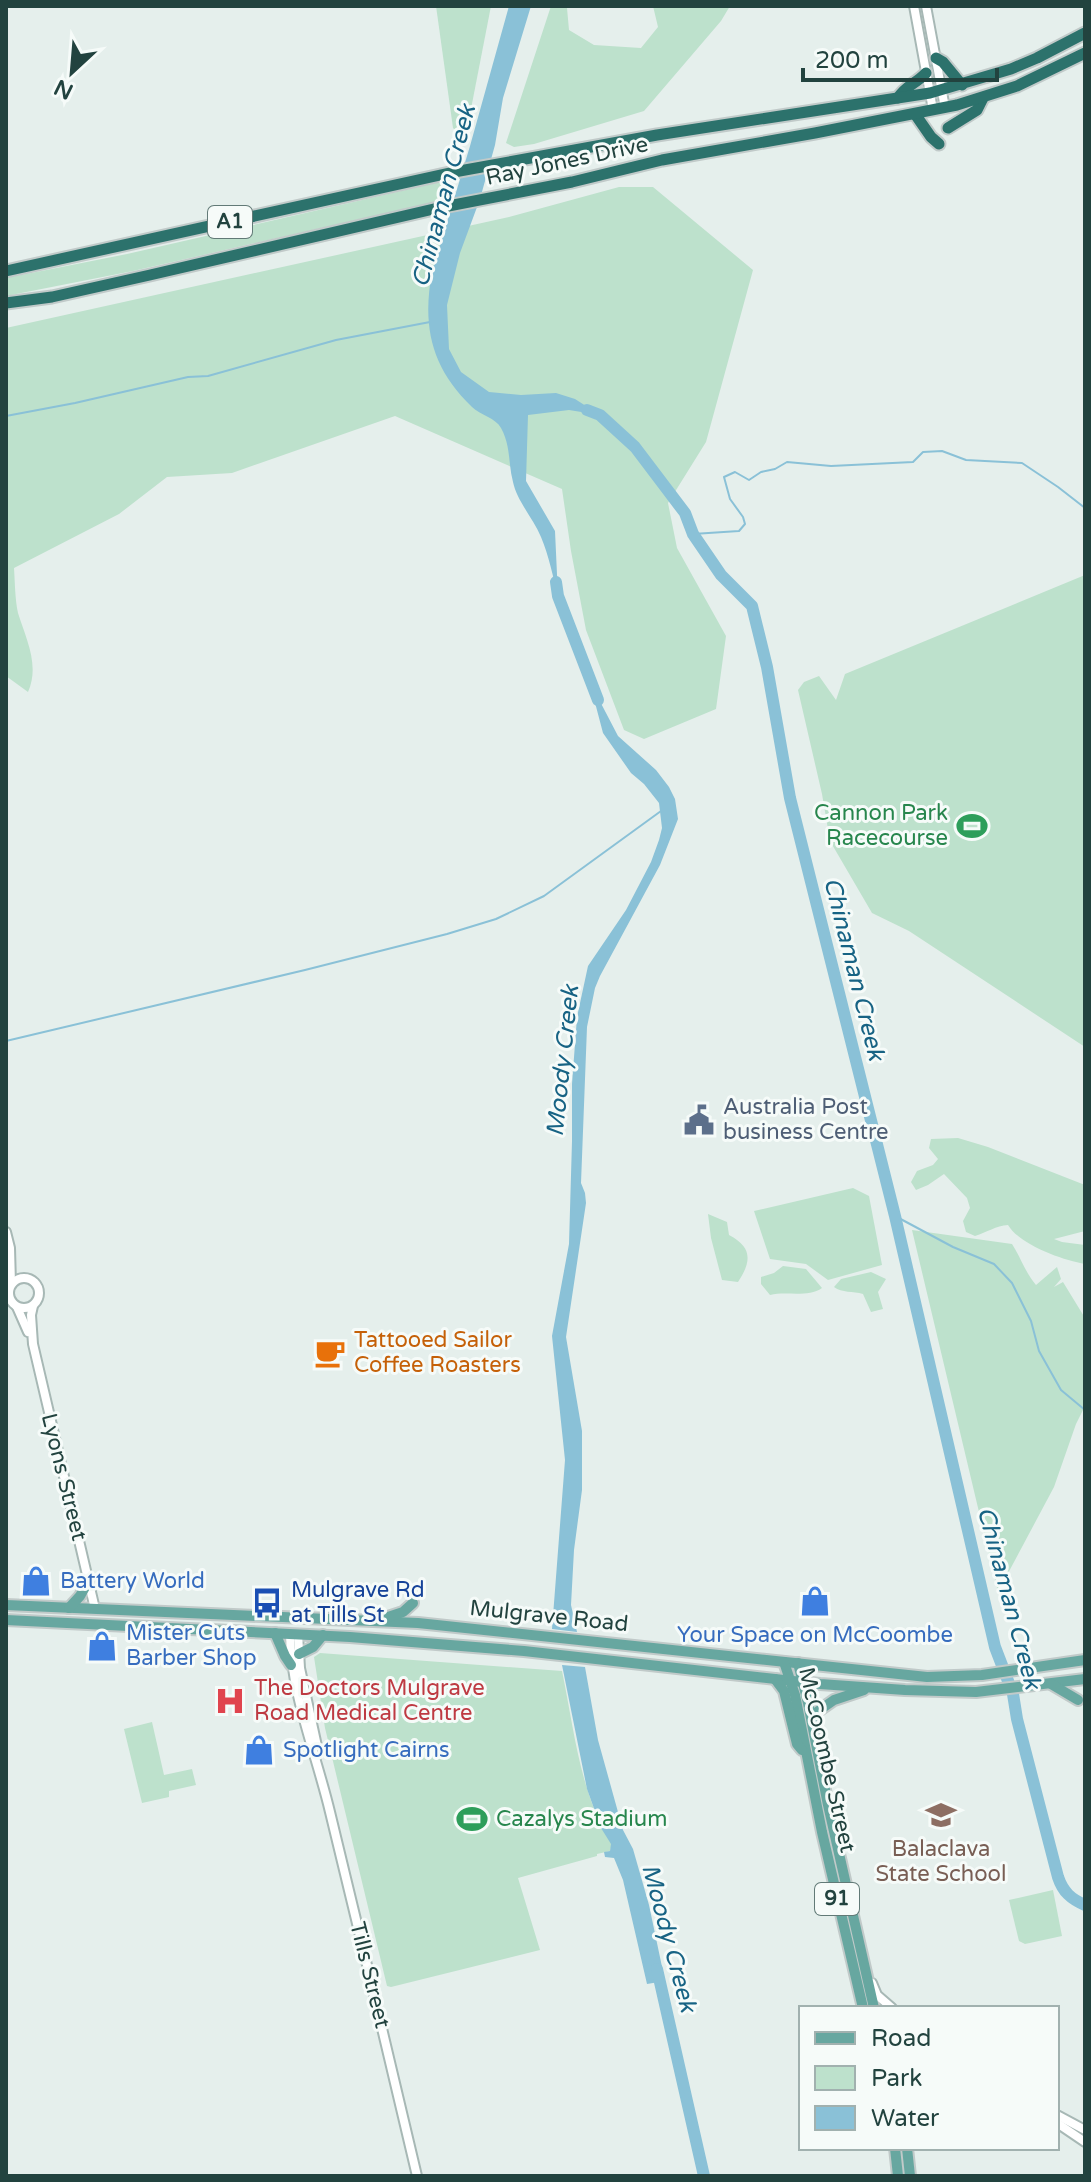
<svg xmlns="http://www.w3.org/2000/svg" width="1091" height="2182" font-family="'Varela Round',sans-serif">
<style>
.green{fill:#bde1cc}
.water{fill:#8ac1d7}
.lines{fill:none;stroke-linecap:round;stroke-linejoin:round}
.stream{stroke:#8ac1d7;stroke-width:2}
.river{stroke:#8ac1d7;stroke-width:12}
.minor-casing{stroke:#a7b8b5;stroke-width:12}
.major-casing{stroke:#c1cac9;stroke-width:14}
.highway-casing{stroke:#c1cac9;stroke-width:15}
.minor{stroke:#fff;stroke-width:8}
.major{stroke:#67a7a0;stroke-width:10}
.highway{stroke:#2c726c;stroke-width:11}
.labels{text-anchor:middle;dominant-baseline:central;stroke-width:6;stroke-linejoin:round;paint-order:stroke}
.shield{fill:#f6fbf9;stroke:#627a77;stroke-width:2}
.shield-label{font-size:20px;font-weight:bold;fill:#22433f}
.street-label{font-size:22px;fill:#22433f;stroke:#f6fbf9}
.leisure-label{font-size:22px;fill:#27864d;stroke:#f6fbf9;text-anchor:end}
.service-label{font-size:22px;fill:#4e5e75;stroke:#f6fbf9;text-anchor:start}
.food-label{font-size:22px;fill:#c56008;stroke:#f6fbf9;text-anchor:start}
.shop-label{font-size:22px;fill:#366cbe;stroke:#f6fbf9;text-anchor:start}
.transit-label{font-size:22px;fill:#164399;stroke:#f6fbf9;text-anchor:start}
.health-label{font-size:22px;fill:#be3a42;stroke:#f6fbf9;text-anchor:start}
.education-label{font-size:22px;fill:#785e54;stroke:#f6fbf9}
.water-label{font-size:24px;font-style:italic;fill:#176384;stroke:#f6fbf9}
</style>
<rect width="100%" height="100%" fill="#e5efec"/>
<!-- green -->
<g class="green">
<polygon points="436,6 491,6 470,114 462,137 453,128"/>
<polygon points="551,6 573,6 567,8 569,30 594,45 641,48 658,27 653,6 730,6 721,21 644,111 534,144 514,147 506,143"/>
<polygon points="445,181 439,201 133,271 6,296 6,278 127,254"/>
<path d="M 619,187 L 653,187 L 753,270 L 706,442 L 668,503 L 677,548 L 726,636 L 716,709 L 644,739 L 624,730 L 586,630 L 571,551 L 562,489 L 395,416 L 232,473 L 167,477 L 119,514 L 14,568 C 15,583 15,599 18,613 C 26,639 40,665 28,692 L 6,676 L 6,328 L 509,217 Z"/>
<polygon points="1085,575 1085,1047 909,931 872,913 830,841 822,794 798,690 804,682 819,676 836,700 845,674"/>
<path d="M 958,1138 L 988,1147 L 1085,1185 L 1085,1231 L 1054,1239 L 1062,1242 L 1085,1245 L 1085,1264 C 1062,1260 1020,1245 1008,1225 C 996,1226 987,1232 975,1236 L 966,1232 L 963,1221 L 970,1208 L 967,1198 L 944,1174 L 928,1185 L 916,1190 L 911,1182 L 917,1171 L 933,1165 L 938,1159 L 929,1148 L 931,1139 Z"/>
<polygon points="853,1188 869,1196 882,1265 828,1280 806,1264 770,1259 754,1211"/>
<path d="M 708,1214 L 727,1222 L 729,1235 C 752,1247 752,1261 738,1282 L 722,1280 L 711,1238 Z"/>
<path d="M 912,1230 L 1012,1244 C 1021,1258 1025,1272 1036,1285 L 1057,1267 L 1061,1279 L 1054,1287 L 1063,1282 L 1085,1318 L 1085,1406 L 1076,1424 L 1054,1487 L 998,1592 Z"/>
<path d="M 783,1266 L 806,1269 L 822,1288 C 808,1298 786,1291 770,1295 L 761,1284 L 761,1277 L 774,1273 Z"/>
<path d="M 871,1272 L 886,1279 L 878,1292 L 883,1309 L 871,1312 L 863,1294 C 853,1291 842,1293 834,1287 L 841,1279 Z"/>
<path d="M 320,1653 L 562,1671 C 574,1728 580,1795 612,1844 L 610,1851 L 597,1854 L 597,1856 L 518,1878 L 540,1950 L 391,1987 L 387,1986 L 325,1728 L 314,1657 Z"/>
<polygon points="152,1722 164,1775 192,1769 196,1785 169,1791 169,1797 142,1803 124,1729"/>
<polygon points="1053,1890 1062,1936 1025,1944 1019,1941 1009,1900"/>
</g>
<!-- water -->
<g class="water">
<path d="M 509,6 L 531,6 L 503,98 L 495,145 L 480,199 L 460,253 L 447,305 L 449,349 L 461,372 L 489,392 L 521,395 L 556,393 L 575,399 L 600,415 L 569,410 L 528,415 L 526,481 L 555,531 L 558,596 C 553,577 549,556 541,537 C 533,518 517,501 513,482 C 508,463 511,446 501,428 C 496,418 480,415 472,407 C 431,368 422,326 432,272 L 470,146 Z"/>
<polygon points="593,688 618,736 656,770 669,787 675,799 678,819 660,865 600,976 595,988 587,1027 581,1183 585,1193 586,1203 566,1337 582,1431 582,1490 574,1550 571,1605 577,1632 552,1629 565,1460 552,1336 569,1244 572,1141 572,1084 577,1017 588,966 626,910 651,862 659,840 662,828 659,803 644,784 631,773 603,733 593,695"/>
<polygon points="562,1665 585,1667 598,1740 623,1830 633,1849 649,1905 665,1981 647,1984 623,1880 614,1858 605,1857 604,1852 610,1851 611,1844 601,1828 587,1789"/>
</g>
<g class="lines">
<!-- stream -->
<g class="stream">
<polyline points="6,416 75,403 188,377 208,376 336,340 430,322"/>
<polyline points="693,534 739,531 745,524 743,517 730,499 724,477 735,472 749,480 761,472 775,469 787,462 831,466 913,462 923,452 942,451 966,460 1022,463 1058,487 1085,508"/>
<polyline points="6,1041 305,970 447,934 496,919 544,896 661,811"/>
<polyline points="895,1216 953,1247 994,1264 1012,1283 1031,1321 1039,1351 1061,1390 1085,1410"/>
</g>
<!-- river -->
<g class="river">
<path d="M 587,410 L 600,415 L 635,447 L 685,513 L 693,534 L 721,575 L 752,606 L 767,667 L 790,798 L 895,1216 L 995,1647 L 1013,1694 L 1017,1719 L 1058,1877 C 1063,1892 1071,1899 1085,1905"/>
<polyline points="556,582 558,596 598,700"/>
<polyline points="657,1969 704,2176"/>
</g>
<!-- minor casing -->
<g class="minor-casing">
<g id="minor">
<polyline points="914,6 933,110"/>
<polyline points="926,6 945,108"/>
<polyline points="6,1232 10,1248 11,1284"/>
<circle cx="24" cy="1293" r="15"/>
<polyline points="33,1306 31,1315 33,1344 95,1609"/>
<polyline points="17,1307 28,1332"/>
<path d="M 290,1634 C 291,1695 316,1753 330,1812 C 360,1933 388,2055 417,2176"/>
<polyline points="298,1634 300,1668 317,1746"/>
<polyline points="872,1983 877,1995 892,2008"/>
<polyline points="1057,2115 1085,2130"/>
<polyline points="1057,2123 1085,2142"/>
</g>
</g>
<!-- major casing -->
<g class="major-casing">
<g id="major">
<polyline points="6,1605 418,1623 927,1677 982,1675 1085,1660"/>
<polyline points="69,1608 80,1596 89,1580"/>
<polyline points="382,1619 403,1612 413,1603"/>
<polyline points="6,1620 350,1637 524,1651 820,1684 905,1690 976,1692 1085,1679"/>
<polyline points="275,1633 285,1656 291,1665"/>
<polyline points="299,1654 313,1647 323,1635"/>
<polyline points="784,1662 795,1695 822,1832 863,2008"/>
<polyline points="798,1663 808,1703 828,1805 874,2008"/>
<polyline points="775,1679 784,1691 797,1744 802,1750"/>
<polyline points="1051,1684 1078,1700"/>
<polyline points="811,1716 834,1700 864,1690"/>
<polyline points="895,2148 898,2176"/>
<polyline points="907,2148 910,2176"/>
</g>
</g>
<!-- highway casing -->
<g class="highway-casing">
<g id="highway">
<polyline points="936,58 943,62 962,85"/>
<path d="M 898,98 C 906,85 916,84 926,73"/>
<polyline points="915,114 931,137 939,144"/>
<polyline points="948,128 977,110 983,98"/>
<polyline points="6,271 454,172 657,135 930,93 1011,69 1037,58 1085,33"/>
<polyline points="6,303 52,297 150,275 438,208 572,182 662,160 815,133 957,105 1017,86 1085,53"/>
</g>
</g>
<!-- minor -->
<use href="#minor" class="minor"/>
<!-- major -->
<use href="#major" class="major"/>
<!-- highway -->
<use href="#highway" class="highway"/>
</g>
<!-- icons -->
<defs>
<g id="stadium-bare" transform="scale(2.4)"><path d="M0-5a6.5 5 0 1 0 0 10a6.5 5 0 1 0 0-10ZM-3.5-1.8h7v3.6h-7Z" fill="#2e9e5b" stroke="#f6fbf9" stroke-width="2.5" paint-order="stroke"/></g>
<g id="civic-bare" transform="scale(2.4)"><path d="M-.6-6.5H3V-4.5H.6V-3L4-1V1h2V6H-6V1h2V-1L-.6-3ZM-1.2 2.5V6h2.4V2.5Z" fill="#5c6f8a" stroke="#f6fbf9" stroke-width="2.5" paint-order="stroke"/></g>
<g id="cafe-bare" transform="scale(2.4)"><path d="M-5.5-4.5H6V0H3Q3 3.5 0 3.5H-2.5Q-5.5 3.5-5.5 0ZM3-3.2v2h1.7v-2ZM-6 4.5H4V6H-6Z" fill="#e8710a" stroke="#f6fbf9" stroke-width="2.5" paint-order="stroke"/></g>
<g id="shop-bare" transform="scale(2.4)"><path d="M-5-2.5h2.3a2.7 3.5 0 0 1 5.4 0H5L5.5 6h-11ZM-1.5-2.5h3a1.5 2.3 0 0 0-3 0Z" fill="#3f7fe0" stroke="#f6fbf9" stroke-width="2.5" paint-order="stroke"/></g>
<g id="bus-bare" transform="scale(2.4)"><path d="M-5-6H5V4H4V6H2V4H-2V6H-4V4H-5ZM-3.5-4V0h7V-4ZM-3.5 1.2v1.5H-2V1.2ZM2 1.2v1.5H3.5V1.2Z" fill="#1a4fb4" stroke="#f6fbf9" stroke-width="2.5" paint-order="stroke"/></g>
<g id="hospital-bare" transform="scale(2.4)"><path d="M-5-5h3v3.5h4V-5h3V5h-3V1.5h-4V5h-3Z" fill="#e0444e" stroke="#f6fbf9" stroke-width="2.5" paint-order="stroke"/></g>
<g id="school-bare" transform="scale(2.4)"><path d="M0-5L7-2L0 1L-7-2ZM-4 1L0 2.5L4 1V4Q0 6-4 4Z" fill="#8d6e63" stroke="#f6fbf9" stroke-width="2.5" paint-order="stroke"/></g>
</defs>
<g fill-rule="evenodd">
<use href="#stadium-bare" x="972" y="826"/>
<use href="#civic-bare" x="699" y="1120"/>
<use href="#cafe-bare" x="330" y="1353"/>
<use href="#shop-bare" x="36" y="1581"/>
<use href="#shop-bare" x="815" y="1601"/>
<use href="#bus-bare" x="267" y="1603"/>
<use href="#shop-bare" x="102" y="1646"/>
<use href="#hospital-bare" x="230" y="1701"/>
<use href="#shop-bare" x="259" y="1750"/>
<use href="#school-bare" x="941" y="1815"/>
<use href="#stadium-bare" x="472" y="1819"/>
</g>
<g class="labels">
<!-- shield labels -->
<g class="shield">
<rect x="208" y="206" width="44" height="32" rx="6"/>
<rect x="815" y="1883" width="44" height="32" rx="6"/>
</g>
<g class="shield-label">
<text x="230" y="222">A1</text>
<text x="837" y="1899">91</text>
</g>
<!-- street labels -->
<g class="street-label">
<text transform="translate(567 161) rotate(-12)">Ray Jones Drive</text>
<text transform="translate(64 1477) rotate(76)">Lyons Street</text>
<text transform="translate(549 1616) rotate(6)">Mulgrave Road</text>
<text transform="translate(827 1760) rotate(77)">McCoombe Street</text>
<text transform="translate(370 1975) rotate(76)">Tills Street</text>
</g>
<!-- leisure labels -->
<g class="leisure-label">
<text x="948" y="813">Cannon Park<tspan x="948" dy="25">Racecourse</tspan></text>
<text x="496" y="1819" text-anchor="start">Cazalys Stadium</text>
</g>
<!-- service labels -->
<g class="service-label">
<text x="723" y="1107">Australia Post<tspan x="723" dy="25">business Centre</tspan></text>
</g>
<!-- food labels -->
<g class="food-label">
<text x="354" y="1340">Tattooed Sailor<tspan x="354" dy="25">Coffee Roasters</tspan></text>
</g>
<!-- shop labels -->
<g class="shop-label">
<text x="60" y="1581">Battery World</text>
<text x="126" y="1633">Mister Cuts<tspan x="126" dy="25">Barber Shop</tspan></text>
<text x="815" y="1635" text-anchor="middle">Your Space on McCoombe</text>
<text x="283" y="1750">Spotlight Cairns</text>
</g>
<!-- transit labels -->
<g class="transit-label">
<text x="291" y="1590">Mulgrave Rd<tspan x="291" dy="25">at Tills St</tspan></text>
</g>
<!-- health labels -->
<g class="health-label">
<text x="254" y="1688">The Doctors Mulgrave<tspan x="254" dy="25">Road Medical Centre</tspan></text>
</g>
<!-- education labels -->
<g class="education-label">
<text x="941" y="1849">Balaclava<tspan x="941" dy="25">State School</tspan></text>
</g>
<!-- water labels -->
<g class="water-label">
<text transform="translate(444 196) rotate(-75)">Chinaman Creek</text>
<text transform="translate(854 969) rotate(76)">Chinaman Creek</text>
<text transform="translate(563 1061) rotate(-84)">Moody Creek</text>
<text transform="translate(1009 1598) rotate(75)">Chinaman Creek</text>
<text transform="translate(669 1938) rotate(75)">Moody Creek</text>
</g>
</g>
<!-- border -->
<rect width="1091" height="2182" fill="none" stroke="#22433f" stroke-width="16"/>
<!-- legend -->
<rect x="799" y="2006" width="260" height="144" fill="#f6fbf9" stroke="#a1b1af" stroke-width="2"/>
<rect x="815" y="2032" width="40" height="12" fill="#67a7a0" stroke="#a1b1af" stroke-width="2"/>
<text x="871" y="2046" font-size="24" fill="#22433f">Road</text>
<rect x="815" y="2066" width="40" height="24" fill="#bde1cc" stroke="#a1b1af" stroke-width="2"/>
<text x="871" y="2086" font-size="24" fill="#22433f">Park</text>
<rect x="815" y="2106" width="40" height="24" fill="#8ac1d7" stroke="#a1b1af" stroke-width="2"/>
<text x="871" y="2126" font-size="24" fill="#22433f">Water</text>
<!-- north arrow -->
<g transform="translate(72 72) rotate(206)" stroke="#f6fbf9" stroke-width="6" paint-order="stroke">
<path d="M0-6L14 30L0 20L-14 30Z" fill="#22433f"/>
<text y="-12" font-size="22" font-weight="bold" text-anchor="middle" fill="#22433f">N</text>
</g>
<!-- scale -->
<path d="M803 68v12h194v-12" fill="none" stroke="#22433f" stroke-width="4"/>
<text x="815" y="68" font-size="24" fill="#22433f" stroke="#f6fbf9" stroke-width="6" paint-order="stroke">200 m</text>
</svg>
